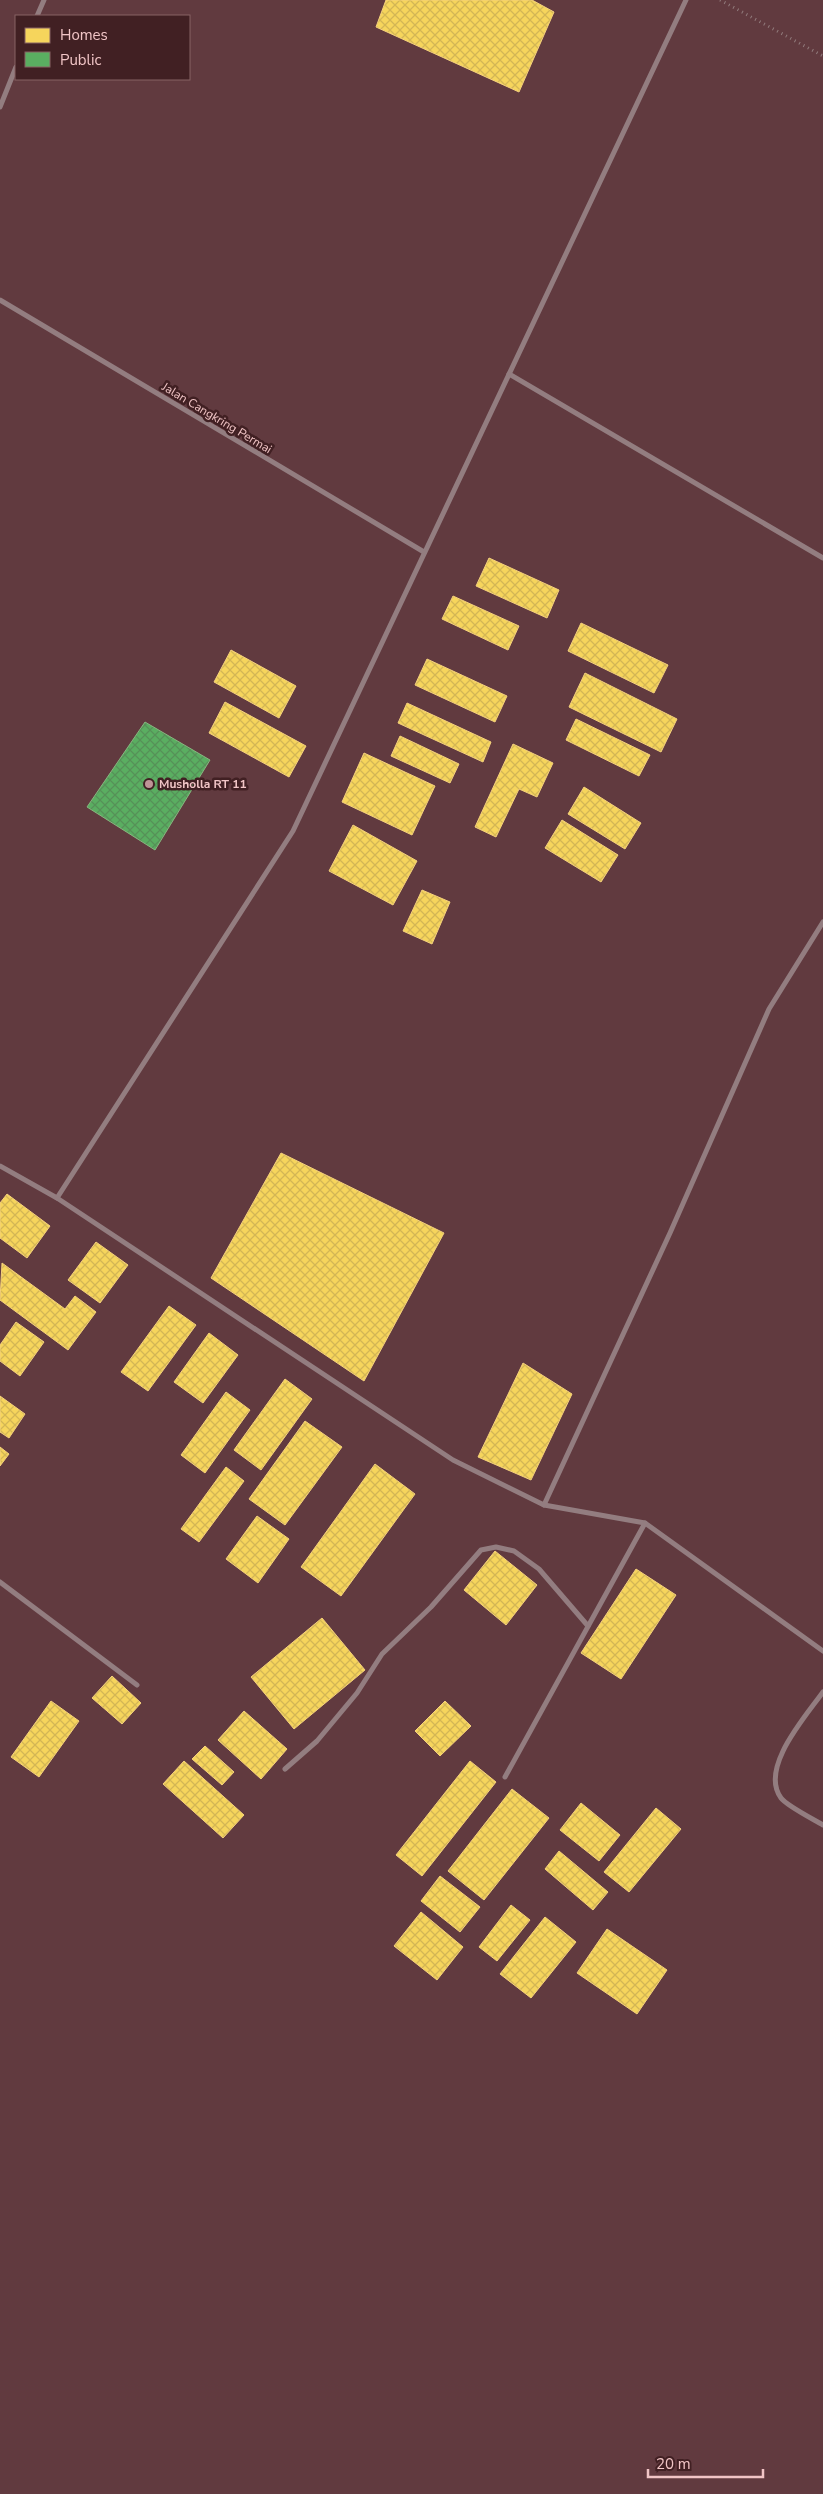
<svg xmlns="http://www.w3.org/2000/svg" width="823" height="2494" font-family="'Nunito Sans',sans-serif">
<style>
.homes{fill:url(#homes-cross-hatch);stroke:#f4d07c}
.public{fill:url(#public-cross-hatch);stroke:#87b57f}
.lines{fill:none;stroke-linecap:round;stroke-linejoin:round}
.path{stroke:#917b7c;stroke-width:3;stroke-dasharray:1 4;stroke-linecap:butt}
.street{stroke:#937d80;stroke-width:5}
.poi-dot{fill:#bf9497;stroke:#412023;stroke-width:2}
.labels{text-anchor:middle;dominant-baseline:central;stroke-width:5;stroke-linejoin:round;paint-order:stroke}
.street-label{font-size:12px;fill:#f1c5c6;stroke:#412023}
.poi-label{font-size:12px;font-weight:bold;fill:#f1c5c6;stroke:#412023;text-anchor:start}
</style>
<defs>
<pattern id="homes-cross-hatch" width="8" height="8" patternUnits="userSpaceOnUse" patternTransform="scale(1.25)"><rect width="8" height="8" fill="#f6d55c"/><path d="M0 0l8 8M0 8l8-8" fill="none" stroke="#d3b655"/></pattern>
<pattern id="public-cross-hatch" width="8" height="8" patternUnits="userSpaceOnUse" patternTransform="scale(1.25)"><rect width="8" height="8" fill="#5aae61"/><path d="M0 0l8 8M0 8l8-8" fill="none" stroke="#569158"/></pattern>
</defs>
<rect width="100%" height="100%" fill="#613a3f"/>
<!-- homes -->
<g class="homes">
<polygon points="386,0 532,0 554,12 519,92 376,27"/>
<polygon points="489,558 559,590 547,618 476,586"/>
<polygon points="453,596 519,626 508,650 442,619"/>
<polygon points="581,623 668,665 654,693 568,651"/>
<polygon points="231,650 296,686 279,718 214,682"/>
<polygon points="427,659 507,696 495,722 415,685"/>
<polygon points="585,673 677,719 661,752 569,707"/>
<polygon points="225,702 306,746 289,777 209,733"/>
<polygon points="407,703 491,742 483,762 398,723"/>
<polygon points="576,719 650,755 639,776 566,740"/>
<polygon points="400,736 459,764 450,783 391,756"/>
<polygon points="513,744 553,763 537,797 519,789 496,837 475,827"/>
<polygon points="364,753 435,786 412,835 342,802"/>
<polygon points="584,787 641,823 625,849 568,814"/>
<polygon points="562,820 618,855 601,882 545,848"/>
<polygon points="353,825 417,861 393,905 329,871"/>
<polygon points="422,890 450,902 432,944 403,931"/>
<polygon points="281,1153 444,1233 364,1381 211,1278"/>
<polygon points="7,1194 50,1226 27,1258 0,1238 0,1203"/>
<polygon points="96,1242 128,1265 100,1303 68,1280"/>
<polygon points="2,1263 65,1309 75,1296 96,1312 68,1350 0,1300"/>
<polygon points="169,1306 196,1325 148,1391 121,1372"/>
<polygon points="16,1322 44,1342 20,1376 0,1361 0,1345"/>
<polygon points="209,1333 238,1355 203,1403 174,1382"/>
<polygon points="523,1363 572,1394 531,1480 478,1457"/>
<polygon points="285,1379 312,1399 261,1470 234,1450"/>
<polygon points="226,1392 250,1410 205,1473 181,1455"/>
<polygon points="0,1396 25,1414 9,1438 0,1432"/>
<polygon points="305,1421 342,1447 285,1525 249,1499"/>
<polygon points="0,1447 9,1454 0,1466"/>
<polygon points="375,1464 415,1494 341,1596 301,1567"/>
<polygon points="226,1467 244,1481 199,1542 181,1529"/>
<polygon points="257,1516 289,1539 258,1583 226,1559"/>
<polygon points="495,1551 537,1585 506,1625 464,1590"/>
<polygon points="636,1569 676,1595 621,1679 581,1653"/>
<polygon points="322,1618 365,1670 294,1729 251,1677"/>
<polygon points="112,1676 141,1703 122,1724 92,1698"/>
<polygon points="51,1701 79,1721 39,1777 11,1757"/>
<polygon points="445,1701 471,1726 440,1756 415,1731"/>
<polygon points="244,1711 287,1749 261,1779 218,1740"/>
<polygon points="205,1746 234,1772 222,1785 192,1759"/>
<polygon points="184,1761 244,1815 223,1838 163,1784"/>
<polygon points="470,1761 496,1782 422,1876 396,1855"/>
<polygon points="512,1789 549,1818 484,1900 448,1871"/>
<polygon points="581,1803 620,1835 599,1861 560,1830"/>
<polygon points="656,1808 681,1829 629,1892 604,1872"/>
<polygon points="559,1851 608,1892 593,1910 545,1869"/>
<polygon points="440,1876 480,1907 460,1932 421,1901"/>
<polygon points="511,1905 530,1920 497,1961 479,1947"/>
<polygon points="421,1912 463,1947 437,1980 394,1946"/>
<polygon points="545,1917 576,1942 531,1998 500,1974"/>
<polygon points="607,1929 667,1970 637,2014 577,1973"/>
</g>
<!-- public -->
<polygon class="public" points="145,722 210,760 155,850 87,807"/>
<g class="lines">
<!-- path -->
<polyline class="path" points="720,0 823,56"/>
<!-- street -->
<g class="street">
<polyline points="37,16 44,0"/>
<polyline points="0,107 16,67"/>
<polyline points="0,300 424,552"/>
<polyline points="509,374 823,558"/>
<polyline points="0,1166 57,1198 453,1460 544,1505 645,1523 823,1651"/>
<polyline points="57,1198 293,831 686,0"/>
<polyline points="544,1505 670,1233 769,1009 823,922"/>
<polyline points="0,1582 137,1685"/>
<path d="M 823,1692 C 806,1716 759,1768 781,1798 C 787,1806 813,1819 823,1825"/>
<polyline points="285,1769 317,1741 357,1693 382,1654 431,1607 481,1550 496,1547 514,1551 539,1569 588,1626"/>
<polyline points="505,1777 645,1523"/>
</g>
</g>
<!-- markers -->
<circle class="poi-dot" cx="149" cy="784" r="5"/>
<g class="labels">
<!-- street labels -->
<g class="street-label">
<text transform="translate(217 418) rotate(31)">Jalan Cangkring Permai</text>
</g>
<!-- poi labels -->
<g class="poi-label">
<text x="159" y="784">Musholla RT 11</text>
</g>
</g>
<!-- legend -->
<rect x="15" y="15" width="175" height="65" fill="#412023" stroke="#876264"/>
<rect x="25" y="28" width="25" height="15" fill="#f6d55c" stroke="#876264"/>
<text x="60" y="40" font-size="15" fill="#f1c5c6">Homes</text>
<rect x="25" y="52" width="25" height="15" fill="#5aae61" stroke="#876264"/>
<text x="60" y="65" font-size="15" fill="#f1c5c6">Public</text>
<!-- scale -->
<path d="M648 2469v8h115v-8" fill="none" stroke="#f1c5c6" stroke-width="2.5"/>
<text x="656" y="2469" font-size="15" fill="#f1c5c6" stroke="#412023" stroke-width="4" paint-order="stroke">20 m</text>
</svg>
